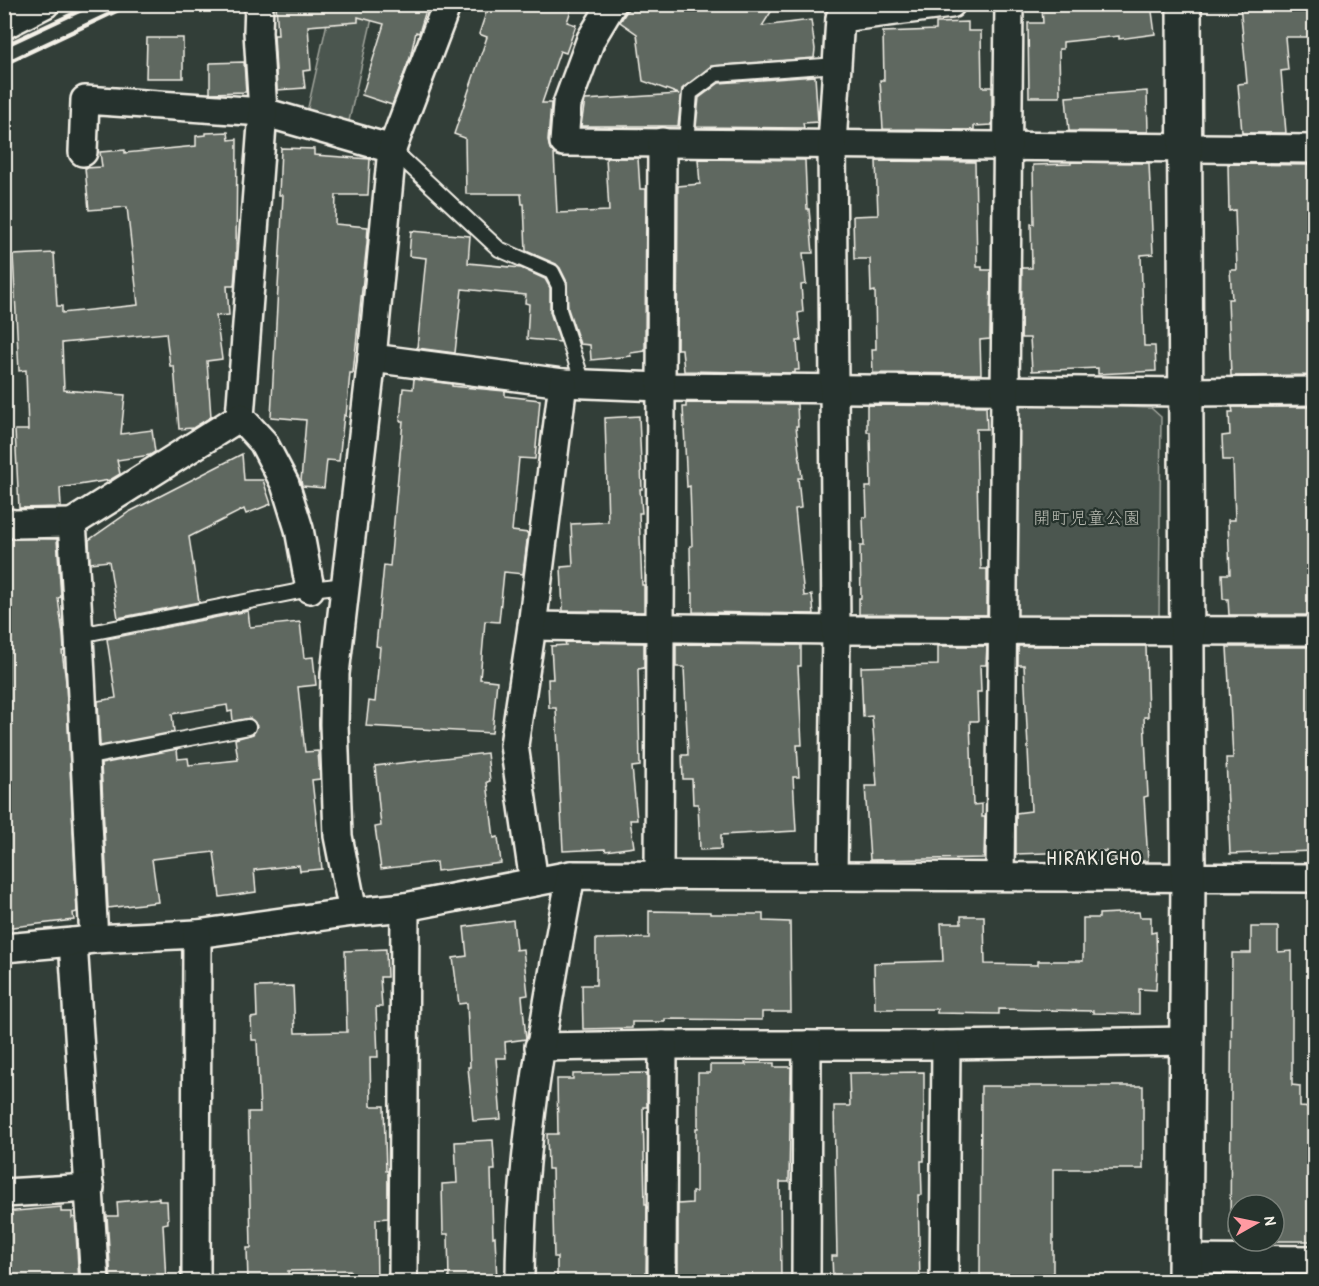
<svg xmlns="http://www.w3.org/2000/svg" width="1319" height="1286" font-family="'Patrick Hand','Klee One',sans-serif">
<style>
.green{fill:#4c564f;stroke:#a0a49c;stroke-width:1.5}
.building{fill:#5f6861;stroke:#f4f1e8;stroke-width:1.5}
.lines{fill:none;stroke-linecap:round;stroke-linejoin:round}
.lane-casing{stroke:#f4f1e8;stroke-width:18}
.street-casing{stroke:#f4f1e8;stroke-width:32}
.secondary-casing{stroke:#f4f1e8;stroke-width:38}
.lane{stroke:#26332d;stroke-width:14}
.street{stroke:#26332d;stroke-width:27}
.secondary{stroke:#26332d;stroke-width:33}
.rail{stroke:#f4f1e8;stroke-width:4.5}
.labels{text-anchor:middle;dominant-baseline:central;stroke-width:4.5;stroke-linejoin:round;paint-order:stroke}
.park-label{font-size:18px;fill:#b9bbb2;stroke:#26332d}
.quarter-label{font-size:21px;letter-spacing:1.5px;fill:#f4f1e8;stroke:#26332d}
</style>
<rect width="100%" height="100%" fill="#323e38"/>
<filter id="ink" filterUnits="userSpaceOnUse"><feTurbulence type="fractalNoise" baseFrequency=".0167" numOctaves="2"/><feDisplacementMap in="SourceGraphic" scale="12" xChannelSelector="R" yChannelSelector="G"/><feConvolveMatrix kernelMatrix="1 2 1 2 8 2 1 2 1" color-interpolation-filters="sRGB"/></filter>
<g filter="url(#ink)">
<!-- green -->
<g class="green">
<polygon points="331,5 375,5 349,121 307,112"/>
<polygon points="1014,403 1151,408 1161,417 1159,618 1014,624"/>
</g>
<!-- building -->
<g class="building">
<polygon points="276,4 428,4 419,33 416,32 410,58 392,105 362,95 384,24 358,17 358,22 308,26 311,70 303,71 305,88 277,90 274,35 278,35"/>
<polygon points="489,4 573,4 567,22 576,25 566,53 560,51 542,103 551,103 548,141 550,149 554,153 557,213 609,211 606,158 638,158 640,189 646,189 645,351 630,353 631,356 591,360 590,345 580,344 568,309 567,282 560,268 556,264 526,251 524,204 522,204 521,194 466,194 465,138 454,134 487,37 479,34"/>
<polygon points="631,4 776,4 762,26 811,20 815,49 814,58 711,66 682,89 678,126 581,126 585,100 679,94 643,81 637,34 620,22"/>
<polygon points="1084,4 1151,4 1155,34 1119,39 1119,36 1063,42 1063,49 1059,49 1060,97 1029,97 1028,23 1043,23 1042,8 1084,7"/>
<polygon points="1240,4 1309,4 1314,37 1285,37 1288,70 1281,71 1286,133 1242,133 1238,84 1247,83"/>
<polygon points="968,22 968,31 981,31 982,87 992,87 992,125 974,126 974,130 883,129 880,80 884,80 883,32 936,30 936,23"/>
<polygon points="147,38 183,38 183,78 146,78"/>
<polygon points="244,62 246,92 210,93 210,63"/>
<polygon points="815,76 818,122 803,123 804,128 696,127 699,98 719,83"/>
<polygon points="1147,91 1148,132 1069,131 1066,97"/>
<polygon points="228,132 229,140 237,139 236,259 234,286 227,286 229,315 216,316 222,359 207,361 211,417 193,428 179,429 174,366 170,366 166,333 62,343 64,390 125,395 121,434 152,430 155,452 150,455 117,460 120,474 110,480 60,488 61,507 19,508 15,430 28,430 26,370 19,371 13,255 54,253 57,306 62,306 62,313 138,305 127,207 89,210 85,168 102,167 100,152 125,150 125,153 196,146 196,136 206,135 206,133"/>
<polygon points="281,148 314,149 314,155 370,159 368,195 336,195 335,224 368,227 367,243 353,373 350,373 346,416 344,415 339,461 327,460 324,488 302,486 301,481 306,420 271,417 283,195 279,195"/>
<polygon points="698,159 805,160 807,209 809,209 813,253 803,253 806,284 801,285 803,312 798,313 801,341 797,341 799,370 795,370 795,373 684,371 682,349 677,349 678,186 700,184"/>
<polygon points="876,161 975,162 977,267 982,267 982,270 991,270 990,339 980,340 981,374 873,373 872,349 876,349 875,291 871,292 870,259 854,259 853,216 878,215"/>
<polygon points="1071,162 1149,163 1153,254 1141,255 1144,346 1155,346 1156,371 1098,374 1098,368 1032,371 1030,338 1021,338 1022,268 1032,268 1031,224 1034,224 1033,165 1071,164"/>
<polygon points="1228,164 1314,165 1314,375 1231,376 1228,299 1232,299 1230,270 1237,270 1235,210 1229,211"/>
<polygon points="411,231 470,236 468,263 521,268 545,279 550,288 550,312 560,342 527,339 529,304 525,303 526,295 462,289 455,353 417,348 426,258 409,256"/>
<polygon points="414,379 452,384 452,386 505,391 505,396 540,400 535,459 519,458 512,531 528,533 523,574 504,572 499,622 485,621 480,679 497,681 492,733 366,726 369,701 375,702 380,647 376,646 384,565 390,566 403,421 400,421 403,388 413,389"/>
<polygon points="686,403 797,404 798,426 796,426 802,478 798,478 801,508 795,509 804,596 812,595 814,614 693,612 693,593 691,593 690,546 692,546 690,486 687,487 683,407 686,407"/>
<polygon points="867,405 986,406 987,429 976,429 978,518 979,518 981,569 987,569 987,615 859,614 859,598 861,598 860,546 864,546 863,517 867,517 866,487 871,487 870,432 867,432"/>
<polygon points="1232,407 1314,407 1314,615 1229,615 1228,599 1223,599 1222,574 1230,574 1228,520 1235,520 1233,460 1223,460 1222,436 1230,435 1229,412 1233,412"/>
<polygon points="639,416 642,489 640,489 642,513 639,513 642,585 644,585 644,612 563,611 561,567 573,566 571,524 608,522 605,418"/>
<polygon points="242,454 244,480 263,480 271,504 246,514 244,509 189,537 199,602 118,618 109,561 90,563 89,540 129,512"/>
<polygon points="4,538 57,539 61,597 58,598 63,635 64,651 62,651 66,682 77,912 73,913 74,920 4,928"/>
<polygon points="248,611 250,627 300,622 304,658 313,657 316,685 298,687 305,752 318,751 320,779 312,780 322,869 300,871 299,865 254,870 256,892 220,897 214,852 152,859 158,902 108,908 101,764 177,749 178,759 188,758 189,765 238,760 235,739 253,734 257,726 250,718 233,721 232,711 228,712 227,705 172,714 174,732 100,746 98,701 116,698 107,639"/>
<polygon points="565,642 644,643 644,668 638,669 640,766 632,767 637,820 630,820 634,847 606,851 605,849 563,851 556,708 549,708 548,679 553,679 551,646 566,645"/>
<polygon points="676,644 801,645 801,666 798,666 802,745 797,745 799,777 793,777 796,831 721,835 721,849 700,850 698,804 693,804 692,779 683,779 682,755 688,755 684,667 676,667"/>
<polygon points="938,646 987,646 986,665 980,665 981,692 977,692 978,721 970,721 973,805 982,804 982,817 985,817 984,858 870,860 865,786 877,786 872,716 863,717 861,667 938,665"/>
<polygon points="1018,646 1146,646 1148,717 1144,717 1148,796 1144,797 1148,861 1115,861 1115,857 1106,857 1106,851 1016,854 1016,813 1031,811 1024,665 1018,665"/>
<polygon points="1227,647 1314,647 1314,851 1230,854 1226,758 1233,758"/>
<polygon points="487,753 490,781 487,782 494,838 498,837 501,863 437,871 436,862 381,869 375,827 381,826 375,766"/>
<polygon points="649,911 710,912 710,914 763,914 763,921 790,922 791,1012 762,1012 762,1020 665,1019 665,1022 632,1022 632,1028 583,1029 582,985 596,985 596,939 649,938"/>
<polygon points="1139,912 1140,917 1151,917 1151,933 1156,932 1157,967 1156,990 1139,989 1139,1014 1093,1013 1093,1011 999,1009 999,1014 937,1013 937,1009 875,1009 874,963 943,961 941,923 961,923 961,916 984,916 985,964 1038,965 1038,961 1083,961 1083,918 1099,918 1099,914"/>
<polygon points="513,920 516,950 523,949 528,995 522,996 526,1039 505,1042 506,1058 496,1058 501,1119 473,1121 468,1067 470,1067 467,1003 459,1004 453,958 467,956 464,927"/>
<polygon points="1251,927 1278,927 1278,952 1292,951 1292,1085 1300,1086 1300,1107 1314,1108 1314,1241 1274,1241 1274,1205 1238,1205 1238,1234 1230,1234 1232,953 1251,953"/>
<polygon points="386,949 387,977 380,977 382,1007 376,1007 378,1057 370,1057 371,1106 384,1106 386,1171 388,1171 388,1218 376,1219 377,1281 350,1281 350,1270 288,1271 289,1281 248,1281 247,1248 251,1248 248,1112 260,1112 257,1040 252,1040 251,1018 257,1017 256,987 293,986 295,1033 347,1032 345,951"/>
<polygon points="745,1063 774,1063 774,1067 791,1067 789,1182 780,1182 781,1281 682,1281 682,1275 678,1275 678,1204 692,1203 692,1192 696,1192 696,1128 698,1128 698,1073 710,1073 710,1065 746,1065"/>
<polygon points="924,1072 924,1161 921,1161 922,1195 918,1195 920,1281 833,1281 832,1256 837,1256 834,1106 850,1106 849,1073"/>
<polygon points="647,1073 647,1107 643,1107 645,1204 647,1204 646,1275 628,1276 628,1281 557,1281 557,1257 554,1257 552,1169 548,1169 547,1134 558,1134 557,1079 573,1079 573,1074"/>
<polygon points="981,1086 1143,1086 1143,1169 1053,1169 1053,1281 980,1281"/>
<polygon points="493,1140 495,1170 491,1170 493,1237 495,1236 497,1281 449,1281 448,1234 443,1234 442,1184 457,1183 455,1142"/>
<polygon points="159,1198 159,1201 167,1201 168,1223 163,1224 166,1281 111,1281 107,1216 118,1216 117,1202"/>
<polygon points="61,1207 61,1212 72,1212 72,1218 75,1217 79,1281 4,1281 4,1212"/>
</g>
<g class="lines">
<!-- lane casing -->
<g class="lane-casing">
<g id="lane">
<polyline points="686,143 690,93 716,74 837,65"/>
<polyline points="392,149 499,249 552,272 559,286 559,310 583,383"/>
<polyline points="80,635 310,589 346,585"/>
<polyline points="83,758 248,727"/>
</g>
</g>
<!-- street casing -->
<g class="street-casing">
<g id="street">
<polyline points="612,4 591,39 567,104 564,142 1314,149"/>
<polyline points="4,25 45,4"/>
<polyline points="83,152 85,100 263,112 392,149"/>
<polyline points="372,358 563,383 661,387 1186,392 1314,391"/>
<polyline points="240,417 263,112 258,32 259,4"/>
<polyline points="4,522 14,524 72,523"/>
<polyline points="532,626 836,630 1314,631"/>
<polyline points="659,876 662,142"/>
<polyline points="833,876 836,630 832,144 840,18 951,4"/>
<polyline points="1000,876 1009,4"/>
<polyline points="534,882 514,745 532,626 563,383"/>
<polyline points="353,912 338,836 334,724 335,674 372,358 392,149 447,4"/>
<path d="M 94,939 C 86,800 82,662 72,523 L 240,417 L 263,442 L 285,484 L 299,529 L 310,589"/>
<polyline points="73,942 95,1282"/>
<polyline points="4,948 73,942 94,939 197,934 353,912 405,907 571,875 1314,878"/>
<polyline points="539,1047 663,1045 946,1045 1187,1041"/>
<polyline points="4,1193 90,1188"/>
<polyline points="1185,1259 1314,1260"/>
<polyline points="196,1282 197,934"/>
<polyline points="403,1282 405,907"/>
<path d="M 520,1282 C 520,1145 546,1010 571,875"/>
<polyline points="662,1282 663,1045"/>
<polyline points="806,1282 807,1045"/>
<polyline points="944,1282 946,1045"/>
</g>
</g>
<!-- secondary casing -->
<g class="secondary-casing">
<polyline id="secondary" points="1184,4 1188,876 1185,1282"/>
</g>
<!-- lane -->
<use href="#lane" class="lane"/>
<!-- street -->
<use href="#street" class="street"/>
<!-- secondary -->
<use href="#secondary" class="secondary"/>
<!-- rail -->
<g class="rail">
<polyline points="4,46 94,4"/>
<polyline points="4,64 131,4"/>
</g>
</g>
</g>
<g class="labels">
<!-- park labels -->
<g class="park-label">
<text x="1087" y="517">開町児童公園</text>
</g>
<!-- quarter labels -->
<g class="quarter-label">
<text x="1095" y="857">HIRAKICHO</text>
</g>
</g>
<!-- margin -->
<rect width="1319" height="1286" fill="none" stroke="#26332d" stroke-width="24"/>
<rect x="12" y="12" width="1295" height="1262" fill="none" stroke="#f4f1e8" stroke-width="2" filter="url(#ink)"/>
<!-- north arrow -->
<g transform="translate(1256 1223) rotate(81)"><circle r="28" fill="#26332d" stroke="#787f78" stroke-width="1.5"/>
<path d="M0-4.5L10 22L0 15L-10 22Z" fill="#ff9aa2"/>
<text y="-9" font-size="16" font-weight="bold" text-anchor="middle" fill="#f4f1e8">N</text>
</g>
</svg>
